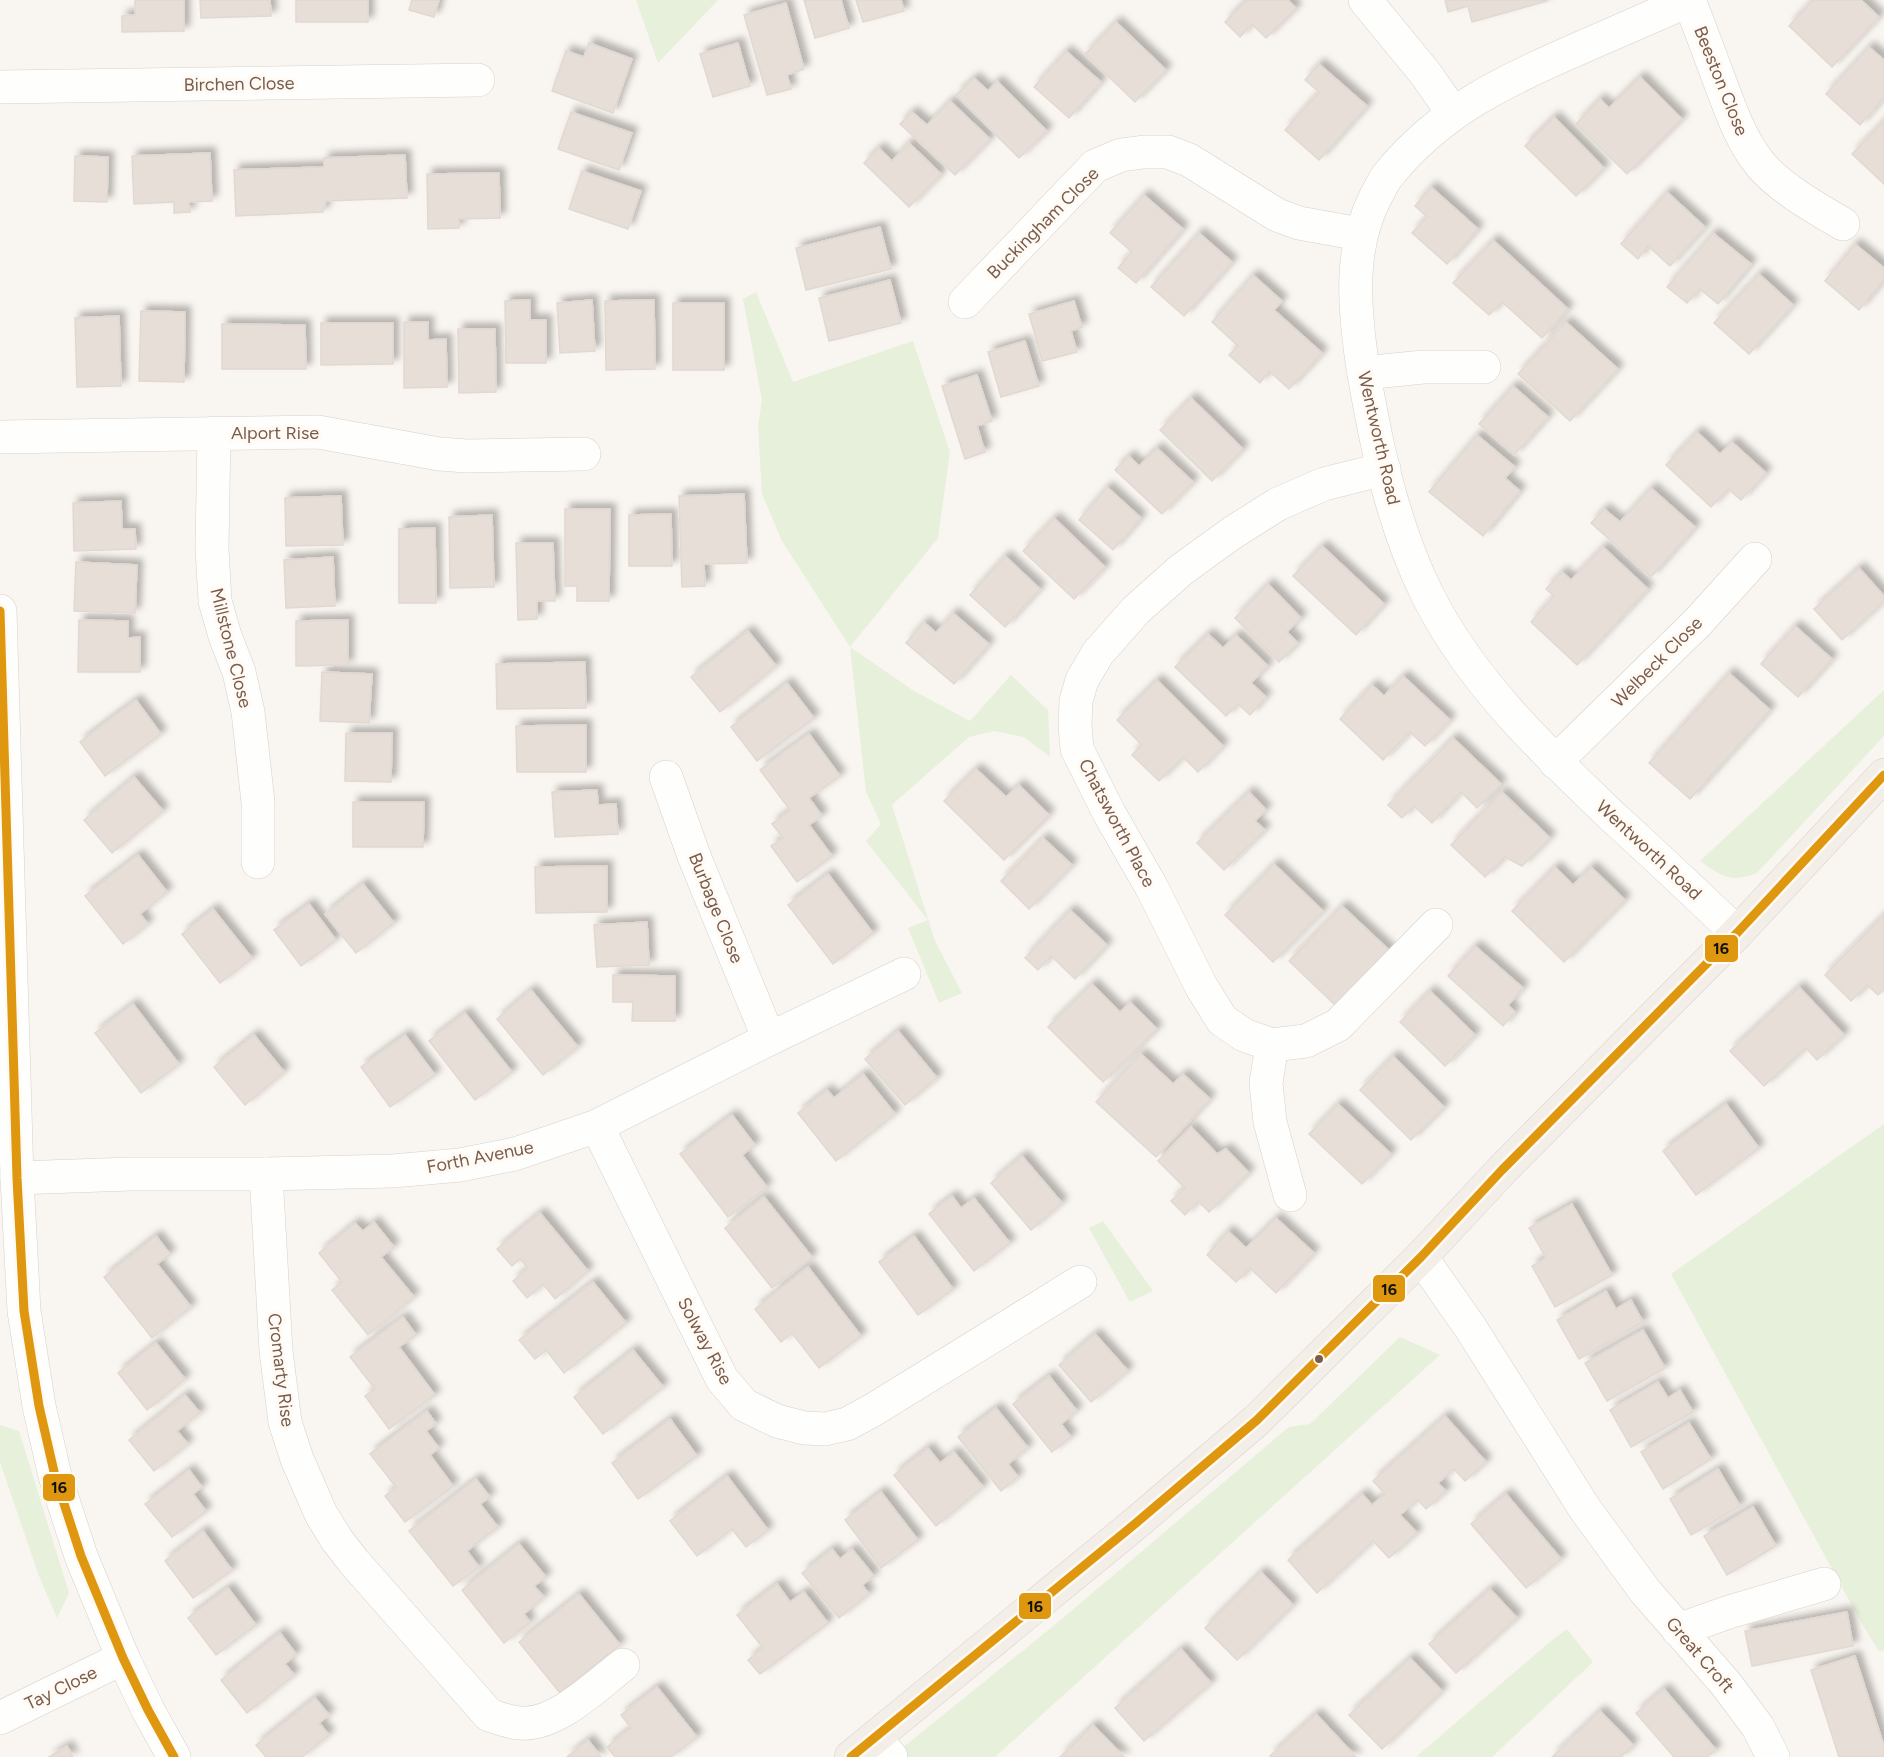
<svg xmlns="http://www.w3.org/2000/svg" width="1884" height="1757" font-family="Figtree,sans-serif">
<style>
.green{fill:#e7f0db}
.building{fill:#e6ded7;stroke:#e2d8d2;stroke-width:1.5;filter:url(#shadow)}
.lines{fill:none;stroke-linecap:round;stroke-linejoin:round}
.minor-casing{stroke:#d7d1cb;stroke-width:34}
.major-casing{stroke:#dad1cc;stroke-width:34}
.minor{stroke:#fefefd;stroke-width:33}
.major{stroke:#f3eee8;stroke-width:33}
.bus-1-casing{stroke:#fffaf3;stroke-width:14}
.bus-1{stroke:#de970f;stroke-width:9}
.bus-dot{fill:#7a5c4d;stroke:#fffaf3;stroke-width:2}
.labels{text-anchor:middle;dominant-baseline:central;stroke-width:6;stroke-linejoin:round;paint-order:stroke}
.street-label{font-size:18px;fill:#7a5c4d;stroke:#fffaf3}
.line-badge{stroke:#fffaf3;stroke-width:2}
.pale-badge-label{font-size:16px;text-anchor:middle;font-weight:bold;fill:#111}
</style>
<defs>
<filter id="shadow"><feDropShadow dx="5.5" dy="-5.5" stdDeviation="3" flood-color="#0004"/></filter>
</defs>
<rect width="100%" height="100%" fill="#f9f5f0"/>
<!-- green -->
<g class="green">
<polygon points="636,0 718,0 658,63"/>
<polygon points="756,292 793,382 913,341 950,452 938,538 850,647 914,691 970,721 1011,675 1048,710 1050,757 1024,737 994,731 969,737 892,805 935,941 962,993 939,1003 908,928 928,920 866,841 881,824 866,792 850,647 782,541 762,494 758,426 762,400 743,299"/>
<path d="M 1884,690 L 1884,736 L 1757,873 C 1731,883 1722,877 1700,861 Z"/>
<polygon points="1884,1124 1884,1651 1878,1650 1861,1622 1671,1274"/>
<polygon points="1103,1221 1153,1291 1130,1302 1089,1228"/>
<polygon points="1400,1337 1440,1355 995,1757 891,1757 1051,1628 1289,1427 1310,1424"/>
<polygon points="0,1425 19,1431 69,1593 57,1618 39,1576 0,1462"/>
<polygon points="1567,1629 1593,1662 1492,1757 1416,1757 1551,1641"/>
</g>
<!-- building -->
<g class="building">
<polygon points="135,0 184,0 184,31 122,32 122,16 135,15"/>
<polygon points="200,0 270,0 271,16 201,18"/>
<rect x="296" y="0" width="72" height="22"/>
<polygon points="412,0 439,0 434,17 409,10"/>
<polygon points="804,0 841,0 849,28 815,38"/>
<polygon points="856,0 901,0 904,11 863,22"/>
<polygon points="1247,0 1288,0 1296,8 1266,38 1252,24 1240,37 1225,22"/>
<polygon points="1445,0 1547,0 1547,1 1472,22 1468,6 1448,12"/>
<polygon points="1813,0 1861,0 1879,17 1832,67 1789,26"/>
<polygon points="786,3 804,69 787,75 791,89 767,95 744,15"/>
<polygon points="1116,22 1166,70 1135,102 1085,54"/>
<polygon points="589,43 632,59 613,113 552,91 566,51 584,57"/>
<polygon points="738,43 750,86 713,97 700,54"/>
<polygon points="1869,47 1884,60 1884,98 1860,125 1826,94"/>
<polygon points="1066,51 1101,82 1069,118 1034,87"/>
<polygon points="1319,64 1367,106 1319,160 1285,130 1319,92 1305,80"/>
<polygon points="1640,77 1682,119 1627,174 1576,124 1600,99 1609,108"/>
<polygon points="974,78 988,91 997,81 1047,131 1019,158 956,95"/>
<polygon points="950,101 990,139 955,175 900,124 912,112 927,125"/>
<polygon points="571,112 632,133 619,170 558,149"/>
<polygon points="1554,117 1604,168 1576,196 1525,146"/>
<polygon points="1884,121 1884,184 1852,154"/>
<polygon points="909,143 941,174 909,207 864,163 879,148 892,161"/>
<polygon points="210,153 212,201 189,202 190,212 174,213 174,202 134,204 132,156"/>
<polygon points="405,155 407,198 326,201 323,212 236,216 234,170 324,167 324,158"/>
<polygon points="75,156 108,157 107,202 74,201"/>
<polygon points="582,171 641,191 628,229 569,209"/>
<polygon points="499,173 500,218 459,219 459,228 428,229 427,174"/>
<polygon points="1431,187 1478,229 1447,264 1412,233 1427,217 1415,206"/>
<polygon points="1667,192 1705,227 1670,266 1648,246 1638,259 1621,244"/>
<polygon points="1144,195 1183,229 1136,283 1118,268 1132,252 1110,233"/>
<polygon points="880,227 891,269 806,290 796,248"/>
<polygon points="1199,233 1232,262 1184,316 1151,287"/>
<polygon points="1713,233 1751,264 1718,304 1700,289 1687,303 1667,287"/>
<polygon points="1493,240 1568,309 1542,338 1502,302 1489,315 1453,283"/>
<polygon points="1855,244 1884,268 1884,280 1859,310 1825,281"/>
<polygon points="1759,274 1793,305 1749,354 1714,323"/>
<polygon points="1253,275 1282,301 1274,310 1322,353 1289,389 1269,371 1260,383 1229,355 1238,346 1212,322"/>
<polygon points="890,280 901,323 829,341 819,298"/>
<polygon points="530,300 530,320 546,320 546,363 506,363 505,301"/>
<polygon points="592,300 595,351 560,353 557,303"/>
<polygon points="654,300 655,369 606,370 605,301"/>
<polygon points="1074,301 1082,327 1071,331 1077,352 1042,361 1029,314"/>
<rect x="673" y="303" width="51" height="67"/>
<polygon points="141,311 185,312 184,382 139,381"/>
<polygon points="119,316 121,386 77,387 75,318"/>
<polygon points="404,322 428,322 428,340 446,339 447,387 404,388"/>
<polygon points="1566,322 1618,369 1570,421 1518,374"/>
<polygon points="321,323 393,323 393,364 321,365"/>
<polygon points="222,324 305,325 306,369 222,369"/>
<polygon points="458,329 495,329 496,392 459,393"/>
<polygon points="1025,341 1039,386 1001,397 988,352"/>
<polygon points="977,375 992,421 977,426 985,452 965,459 942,386"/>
<polygon points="1513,386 1548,417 1514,455 1479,424"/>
<polygon points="1191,398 1243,449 1212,481 1160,430"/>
<polygon points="1697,432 1720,454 1732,442 1766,473 1741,500 1728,489 1711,507 1666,465"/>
<polygon points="1477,435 1515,467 1505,478 1520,491 1483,536 1429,492"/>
<polygon points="1157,448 1193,482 1162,514 1115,470 1129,456 1139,466"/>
<polygon points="1107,487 1141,518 1113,550 1079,520"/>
<polygon points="1651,488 1695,527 1651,577 1591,523 1604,509 1620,522"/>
<polygon points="744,494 747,563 704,564 705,586 682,587 679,496"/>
<polygon points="341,496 343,545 286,546 285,498"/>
<polygon points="121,501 122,529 135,529 136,549 74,551 73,503"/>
<polygon points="565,509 610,509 609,601 577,601 577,586 565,586"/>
<polygon points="671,514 672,566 629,566 629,515"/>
<polygon points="492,515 494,587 450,588 449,517"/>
<polygon points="1054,518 1105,567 1074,599 1023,551"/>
<polygon points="435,528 436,603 399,603 399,529"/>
<polygon points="516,543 553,543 555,601 537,601 537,619 518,620"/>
<polygon points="1322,546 1384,604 1356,635 1293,576"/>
<polygon points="1603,547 1648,589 1577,665 1531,622 1554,596 1546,589 1562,572 1571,580"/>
<polygon points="1005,556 1040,589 1005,627 970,595"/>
<polygon points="333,557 335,606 286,608 284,560"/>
<polygon points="76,562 137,565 135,613 74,611"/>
<polygon points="1859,568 1884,596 1884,602 1842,640 1814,609"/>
<polygon points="1268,584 1301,618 1287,632 1298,643 1279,662 1235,618"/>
<polygon points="953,613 989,644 954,684 906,643 924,622 936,633"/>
<polygon points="79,620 128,621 128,638 140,637 140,672 78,672"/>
<polygon points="348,620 348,665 296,666 296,621"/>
<polygon points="1795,626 1832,659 1798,697 1761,664"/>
<polygon points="748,631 776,666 720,712 691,677"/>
<polygon points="1208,634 1223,648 1236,635 1268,666 1251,683 1266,697 1250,715 1238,704 1226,716 1175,667"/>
<polygon points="585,662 586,708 497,709 496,664"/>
<polygon points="322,672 372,674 369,723 320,721"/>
<polygon points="1729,673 1770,710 1690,799 1649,763"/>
<polygon points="1403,676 1450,720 1425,746 1410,732 1383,760 1340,719 1372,685 1384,696"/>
<polygon points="1157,680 1223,746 1198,772 1183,757 1159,781 1132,755 1142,745 1117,720"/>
<polygon points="787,683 814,718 757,761 731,727"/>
<polygon points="136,700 161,734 105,776 80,742"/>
<polygon points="586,725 586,772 517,772 516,726"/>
<polygon points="346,733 392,733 391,782 345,781"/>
<polygon points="809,734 840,776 809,798 822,816 809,825 832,856 797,882 771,846 783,838 772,824 790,810 760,770"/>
<polygon points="1453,738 1501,784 1477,808 1461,792 1432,823 1414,806 1402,818 1388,805"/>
<polygon points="976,769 1006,797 1019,785 1049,815 1004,860 944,801"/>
<polygon points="134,777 163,811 112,853 84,820"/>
<polygon points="597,790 598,805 616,804 618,834 555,837 552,792"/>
<polygon points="1249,792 1266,810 1255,821 1265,830 1224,870 1197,843"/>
<polygon points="1502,792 1550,838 1522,866 1505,857 1485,877 1451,845"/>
<polygon points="353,802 424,802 423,847 353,847"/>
<polygon points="1043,838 1072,865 1029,909 1001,881"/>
<polygon points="138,855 167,892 140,914 148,924 123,944 85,896"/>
<polygon points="1274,864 1323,911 1273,962 1225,915"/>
<polygon points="607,866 607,912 536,913 535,867"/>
<polygon points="1555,867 1573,885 1591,867 1625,900 1564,962 1512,911"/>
<polygon points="828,874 873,933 833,964 788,905"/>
<polygon points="363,884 394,923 356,953 325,914"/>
<polygon points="309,904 336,940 301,966 274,930"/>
<polygon points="1342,906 1390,951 1337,1007 1289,961"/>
<polygon points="213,909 252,958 220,983 182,934"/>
<polygon points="1070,910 1107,945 1075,979 1051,956 1038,970 1025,958"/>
<polygon points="1884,915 1884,989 1878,995 1867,985 1851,1001 1825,975"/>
<polygon points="647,922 649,965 597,967 594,925"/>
<polygon points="1475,946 1523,988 1508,1005 1515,1012 1503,1026 1448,976"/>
<polygon points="613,975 675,976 675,1021 632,1021 633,1002 613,1002"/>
<polygon points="1092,984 1120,1012 1130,1002 1157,1029 1103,1082 1048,1027"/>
<polygon points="1799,987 1844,1035 1817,1060 1806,1048 1764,1086 1730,1051"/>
<polygon points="531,990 578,1047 543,1075 497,1019"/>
<polygon points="1430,991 1475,1035 1445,1066 1400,1022"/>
<polygon points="133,1004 179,1064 141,1093 95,1033"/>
<polygon points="465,1013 512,1072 475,1100 429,1041"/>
<polygon points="898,1031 937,1078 905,1105 865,1059"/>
<polygon points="254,1035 284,1072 245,1105 214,1067"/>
<polygon points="405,1035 435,1075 390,1107 361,1067"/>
<polygon points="1141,1054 1173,1084 1183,1074 1210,1099 1156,1157 1096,1102"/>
<polygon points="1393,1056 1444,1107 1411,1140 1360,1090"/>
<polygon points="863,1074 895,1114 836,1161 798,1113 827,1090 834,1098"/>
<polygon points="1338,1104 1391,1154 1362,1184 1309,1134"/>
<polygon points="1726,1104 1759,1148 1696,1195 1663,1151"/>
<polygon points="732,1115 755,1145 742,1155 767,1187 728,1217 680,1154"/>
<polygon points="1191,1127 1217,1154 1226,1149 1249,1173 1209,1212 1198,1201 1185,1215 1171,1201 1185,1188 1158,1161"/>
<polygon points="1022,1156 1062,1203 1031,1230 991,1183"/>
<polygon points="952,1196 961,1208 974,1198 1010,1243 974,1271 929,1214"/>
<polygon points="764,1197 812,1257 772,1288 725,1228"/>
<polygon points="1572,1204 1612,1275 1555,1307 1532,1266 1546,1258 1529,1228"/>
<polygon points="540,1213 588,1271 555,1299 543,1284 527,1298 513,1281 528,1268 520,1259 512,1266 497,1249"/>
<polygon points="1276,1218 1314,1253 1276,1293 1250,1268 1236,1282 1207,1255 1228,1231 1246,1248"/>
<polygon points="374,1222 394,1247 381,1257 414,1297 368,1335 332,1290 342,1282 319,1253 355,1223 363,1231"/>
<polygon points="156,1236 170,1254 157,1264 191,1307 152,1338 104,1277"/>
<polygon points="914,1236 953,1289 918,1315 879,1262"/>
<polygon points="808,1267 861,1336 819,1368 792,1333 781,1342 755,1309"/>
<polygon points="593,1282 626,1323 564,1373 546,1350 535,1359 519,1340"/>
<polygon points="1606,1291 1616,1309 1631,1300 1643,1322 1579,1359 1557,1320"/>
<polygon points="403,1317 416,1335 399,1347 435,1395 389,1429 365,1396 375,1389 350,1357"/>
<polygon points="1643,1330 1665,1368 1607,1401 1585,1363"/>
<polygon points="1095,1334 1128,1371 1091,1402 1059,1365"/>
<polygon points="156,1343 185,1379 147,1410 118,1373"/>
<polygon points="633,1350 663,1387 603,1434 574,1397"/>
<polygon points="1049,1376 1077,1411 1061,1424 1071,1437 1052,1452 1013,1404"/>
<polygon points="1658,1382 1668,1398 1680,1390 1693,1412 1631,1447 1610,1410"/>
<polygon points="185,1395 200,1413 177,1431 188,1444 154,1471 129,1440"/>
<polygon points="996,1408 1028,1448 1008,1464 1018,1477 1001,1491 958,1437"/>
<polygon points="427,1411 436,1424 426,1431 439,1448 430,1455 453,1486 405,1522 385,1496 396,1487 370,1454"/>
<polygon points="1445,1416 1486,1462 1465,1481 1454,1469 1438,1483 1446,1491 1426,1509 1418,1500 1400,1515 1417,1533 1389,1558 1373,1541 1317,1593 1288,1560 1362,1494 1372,1505 1385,1494 1373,1481"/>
<polygon points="670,1419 697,1456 638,1499 612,1463"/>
<polygon points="1689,1423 1711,1459 1663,1489 1641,1452"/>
<polygon points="928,1448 940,1463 954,1452 983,1487 936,1526 894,1475"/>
<polygon points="1718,1469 1740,1506 1691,1535 1670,1499"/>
<polygon points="189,1470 202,1487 193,1494 206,1511 172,1537 145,1504"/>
<polygon points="727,1476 768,1530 746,1547 732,1529 697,1556 670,1521"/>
<polygon points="476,1479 490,1497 480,1504 498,1527 467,1551 479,1567 453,1586 409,1531"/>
<polygon points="881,1492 918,1540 881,1568 845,1520"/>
<polygon points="1506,1494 1561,1559 1526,1588 1471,1524"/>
<polygon points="1753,1507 1776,1546 1727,1575 1704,1536"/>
<polygon points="203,1531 232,1570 193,1598 165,1561"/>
<polygon points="519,1544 546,1577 534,1586 544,1597 524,1614 530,1622 504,1643 462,1590"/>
<polygon points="832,1549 840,1559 852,1549 874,1576 862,1585 869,1594 839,1618 802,1573"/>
<polygon points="1261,1572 1293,1605 1237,1660 1205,1628"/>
<polygon points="777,1584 790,1602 804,1592 828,1623 760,1674 748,1660 763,1648 737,1615"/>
<polygon points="228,1588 256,1625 216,1655 188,1618"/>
<polygon points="1490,1589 1517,1618 1456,1673 1429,1644"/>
<polygon points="579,1594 620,1645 560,1693 519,1642"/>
<polygon points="1847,1612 1853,1646 1752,1666 1745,1631"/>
<polygon points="280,1633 296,1654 285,1664 294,1675 247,1713 221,1680"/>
<polygon points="1181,1649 1211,1683 1144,1741 1115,1708"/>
<polygon points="1855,1656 1884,1746 1884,1757 1839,1757 1811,1670"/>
<polygon points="1410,1658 1442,1691 1382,1749 1349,1715"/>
<polygon points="657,1687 697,1737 671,1757 615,1757 607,1747 631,1728 621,1715"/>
<polygon points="1664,1689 1716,1750 1707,1757 1674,1757 1636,1713"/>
<polygon points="315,1698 329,1715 319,1723 329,1735 302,1757 266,1757 256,1745"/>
<polygon points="1600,1711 1633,1745 1621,1757 1552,1757"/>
<polygon points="1316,1714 1356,1757 1271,1757 1270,1756"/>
<polygon points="1093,1725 1124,1757 1060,1757"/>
<polygon points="588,1740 601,1757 567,1757"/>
<polygon points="67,1746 73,1757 49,1757"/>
</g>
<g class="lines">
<!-- minor casing -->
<g class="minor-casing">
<g id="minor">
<polyline points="1365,0 1425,73 1453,113"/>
<path d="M 1689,0 C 1700,28 1710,55 1720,82 C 1731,111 1741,141 1761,165 C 1780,188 1817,209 1843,224"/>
<path d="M 1690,0 C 1653,16 1617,32 1580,48 C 1506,80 1441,110 1389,174 C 1383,181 1380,189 1376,196 C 1349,248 1354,305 1362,362 C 1375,441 1392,524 1428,596 C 1472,683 1544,751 1613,817 C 1655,855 1696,894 1737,933"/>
<polyline points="0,87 478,80"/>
<polyline points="965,302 1095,166 1121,155 1144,152 1168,152 1189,160 1277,215 1299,223 1360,234"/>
<polyline points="1364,373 1423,367 1484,367"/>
<polyline points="214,433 212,549 215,601 225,636 239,672 248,712 258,802 258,862"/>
<polyline points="0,437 318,432 439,454 467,456 584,454"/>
<polyline points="0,611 17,1178 24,1311 39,1406 55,1476 81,1556 123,1658 148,1710 174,1757"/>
<polyline points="1555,762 1698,622 1755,559"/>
<polyline points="666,777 694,856 769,1039"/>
<polyline points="1272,1045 1244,1035 1222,1020 1201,986 1152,888 1109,813 1077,749 1075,725 1076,701 1082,680 1098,653 1136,610 1181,570 1232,533 1278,504 1324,484 1384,469"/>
<polyline points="597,1126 722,1379 744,1405 777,1421 804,1428 825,1429 847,1424 873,1410 1080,1282"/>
<path d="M 266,1174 L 276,1351 L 285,1422 L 297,1459 L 321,1514 L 337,1540 L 354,1562 L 489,1715 C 499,1718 510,1723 521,1723 C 556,1726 597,1685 623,1665"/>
<polyline points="17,1178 130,1174 266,1174 393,1171 460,1165 515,1154 597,1126 769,1039 904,974"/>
<polyline points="1290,1195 1270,1122 1266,1083 1272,1045 1306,1041 1338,1025 1436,925"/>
<polyline points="1421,1257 1470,1327 1585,1509 1645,1591 1726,1684 1758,1727 1773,1757"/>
<polyline points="1678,1630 1729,1612 1824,1584"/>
<polyline points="0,1718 123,1658"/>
<polyline points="875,1738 891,1757"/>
</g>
</g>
<!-- major casing -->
<g class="major-casing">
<polyline id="major" points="851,1757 1136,1523 1257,1420 1421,1257 1502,1170 1737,933 1884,775"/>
</g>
<!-- minor -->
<use href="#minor" class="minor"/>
<!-- major -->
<use href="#major" class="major"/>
<!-- bus-1 casing -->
<g class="bus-1-casing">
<g id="bus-1">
<polyline points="0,611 17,1178 24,1311 39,1406 55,1476 81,1556 123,1658 148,1710 174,1757"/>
<polyline points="851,1757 1136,1523 1257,1420 1421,1257 1502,1170 1737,933 1884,775"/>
</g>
</g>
<!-- bus-1 -->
<use href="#bus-1" class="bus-1"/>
</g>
<!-- markers -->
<circle class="bus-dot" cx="1319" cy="1359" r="5"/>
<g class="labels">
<!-- street labels -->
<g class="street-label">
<text transform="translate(1721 81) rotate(68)">Beeston Close</text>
<text transform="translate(239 84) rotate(-1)">Birchen Close</text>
<text transform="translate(1043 223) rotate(-45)">Buckingham Close</text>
<text x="275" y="433">Alport Rise</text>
<text transform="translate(1379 438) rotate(77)">Wentworth Road</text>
<text transform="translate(231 648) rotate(76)">Millstone Close</text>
<text transform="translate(1657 662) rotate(-45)">Welbeck Close</text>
<text transform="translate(1117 823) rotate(62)">Chatsworth Place</text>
<text transform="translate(1649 850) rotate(43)">Wentworth Road</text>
<text transform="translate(716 908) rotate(68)">Burbage Close</text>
<text transform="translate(480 1157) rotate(-11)">Forth Avenue</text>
<text transform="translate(705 1341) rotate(62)">Solway Rise</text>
<text transform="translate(281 1370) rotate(83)">Cromarty Rise</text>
<text transform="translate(1700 1655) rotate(49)">Great Croft</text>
<text transform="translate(61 1688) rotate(-26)">Tay Close</text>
</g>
</g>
<g class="line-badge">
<rect x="1704" y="934" width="35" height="29" rx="6" fill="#de970f"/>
<rect x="1372" y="1274" width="34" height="29" rx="6" fill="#de970f"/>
<rect x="42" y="1473" width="34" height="29" rx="6" fill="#de970f"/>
<rect x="1018" y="1592" width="34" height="28" rx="6" fill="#de970f"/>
</g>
<g class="pale-badge-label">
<text x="1721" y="954">16</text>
<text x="1389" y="1295">16</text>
<text x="59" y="1493">16</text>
<text x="1035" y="1612">16</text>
</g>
</svg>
